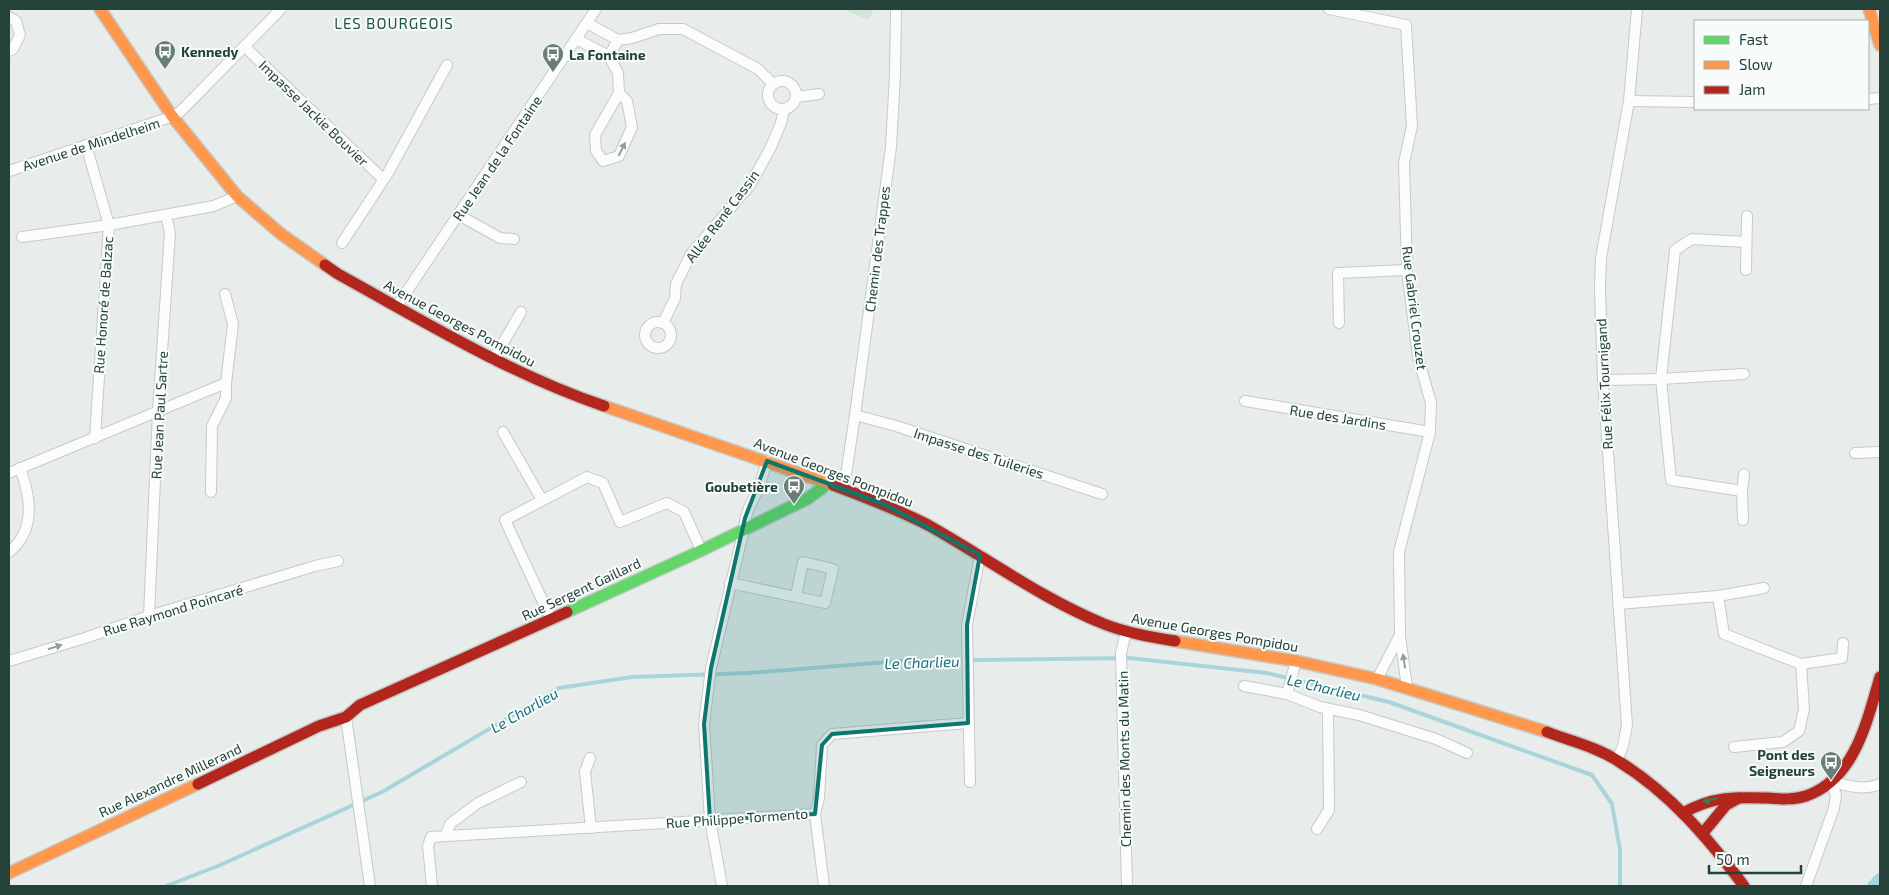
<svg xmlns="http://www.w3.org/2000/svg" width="1889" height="895" font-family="'Exo 2',sans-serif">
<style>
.green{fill:#d1e6d8}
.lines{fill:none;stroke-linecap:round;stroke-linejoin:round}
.stream{stroke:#a9d4db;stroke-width:4}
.canal{stroke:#a9d4db;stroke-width:12}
.street-casing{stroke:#c5cac8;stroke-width:12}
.fast-casing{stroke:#c3cbc8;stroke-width:14}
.slow-casing{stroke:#c3cbc8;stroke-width:14}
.jam-casing{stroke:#c3cbc8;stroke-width:14}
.street{stroke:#fcfcfc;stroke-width:10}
.fast{stroke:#63d668;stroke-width:11}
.slow{stroke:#ff974d;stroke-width:11}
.jam{stroke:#b3261e;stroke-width:11}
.oneway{fill:#909f9b}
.oneway2{fill:#3d7d4c}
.marked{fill:#0f766e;fill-opacity:0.2;stroke:#0f766e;stroke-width:4;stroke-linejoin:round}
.labels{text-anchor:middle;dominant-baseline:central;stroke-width:4;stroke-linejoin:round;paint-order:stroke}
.poi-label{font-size:14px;font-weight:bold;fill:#24423a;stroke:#f7fbf9;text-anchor:start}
.street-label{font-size:14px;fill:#24423a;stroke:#f7fbf9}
.neighbourhood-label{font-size:15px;letter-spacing:1px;fill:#1f5548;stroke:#f7fbf9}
.water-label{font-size:15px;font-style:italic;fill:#1c6f80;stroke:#f7fbf9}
</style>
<rect width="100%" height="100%" fill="#e8edeb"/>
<!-- green -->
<polygon class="green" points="842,9 874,9 869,20"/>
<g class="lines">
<!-- stream -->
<polyline class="stream" points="166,886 218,866 382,792 559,688 632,677 748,673 900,661 1129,658 1267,673 1389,702 1592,775 1612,804 1620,850 1620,886"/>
<!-- canal -->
<polyline class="canal" points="1873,886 1880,879"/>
<!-- street casing -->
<g class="street-casing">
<g id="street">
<polyline points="1329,9 1406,25 1412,126 1404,163 1407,270 1418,357 1431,403 1430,432 1399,552 1400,636 1407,687"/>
<polyline points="9,17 16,21 20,35 13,49 9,51"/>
<polyline points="576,39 609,56 618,40 587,23"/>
<polyline points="618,40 632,38 659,29 683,29 758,69 773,84"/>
<polyline points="245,47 383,179"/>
<polyline points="609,56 618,73 619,93 595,135 596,151 603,161 619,156 632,127 627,101 619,93"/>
<circle cx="782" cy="95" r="14"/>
<polyline points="796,97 819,94"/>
<polyline points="1868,99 1880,98"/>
<polyline points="1629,101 1695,102"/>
<polyline points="86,145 109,225 95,438"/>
<polyline points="9,171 165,119 180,112 281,9"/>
<polyline points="459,215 500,238 514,239"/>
<polyline points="22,237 109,225 214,206 237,196"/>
<polyline points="342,243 388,173 447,65"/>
<polyline points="1746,270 1747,216"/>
<polyline points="397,306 596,9"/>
<circle cx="658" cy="335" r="13"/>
<polyline points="663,323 675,298 676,284 691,254 750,185 770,149 781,123 784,110"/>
<polyline points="1339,323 1338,273 1407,270"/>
<polyline points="493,360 521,312"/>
<polyline points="1603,380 1661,379 1744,374"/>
<polyline points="1245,401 1430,432"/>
<polyline points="855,415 896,426 1102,494"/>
<polyline points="503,432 542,500"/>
<polyline points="1855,453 1880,452"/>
<polyline points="9,473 226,383"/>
<polyline points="844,488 855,415 891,147 895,75 896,9"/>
<polyline points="1742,491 1671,480 1661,379 1675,250 1692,239 1746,242"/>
<polyline points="211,492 212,426 226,398 226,383 233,324 225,294"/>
<polyline points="1743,520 1742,491 1744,474"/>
<path d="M 9,552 C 36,530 31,498 20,468"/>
<polyline points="730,583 825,603 833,569 803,562 796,596"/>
<polyline points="1718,596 1724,634 1801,664"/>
<polyline points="1618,604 1718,596 1764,588"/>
<polyline points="149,616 158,411 170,233 166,215"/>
<polyline points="551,619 505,520 587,477 603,483 620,522 667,503 684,512 701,550"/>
<polyline points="1126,632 1121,653 1127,886"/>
<polyline points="9,661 85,638 149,616 315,566 338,561"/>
<polyline points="1801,664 1842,658 1843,643"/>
<polyline points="1377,679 1399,637"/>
<polyline points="1244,686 1287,694 1320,707 1359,715 1436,739 1467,753"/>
<polyline points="1287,694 1296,661"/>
<polyline points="346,717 370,886"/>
<polyline points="1734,747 1783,742 1799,731 1804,709 1801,664"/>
<polyline points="590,758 585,772 591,828"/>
<polyline points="1617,760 1623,746 1627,725 1603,380 1600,288 1601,258 1629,101 1637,9"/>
<path d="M 1831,781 C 1848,786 1864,791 1880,784"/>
<polyline points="970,782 967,625 980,555"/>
<polyline points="1317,829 1329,810 1328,709"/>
<polyline points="446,835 450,824 478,803 521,782"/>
<polyline points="432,886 428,846 431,837 815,814"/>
<path d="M 722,886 L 710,820 L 704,724 L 711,668 L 744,529 C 745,512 752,502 759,488 C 762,479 764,470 767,461"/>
<polyline points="824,886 815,814 819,798 822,745 832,734 968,723"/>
<polyline points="1806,886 1834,808 1836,795 1831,781"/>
</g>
</g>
<!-- fast casing -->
<g class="fast-casing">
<polyline id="fast" points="567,612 696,553 807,499 822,488 826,482"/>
</g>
<!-- slow casing -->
<g class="slow-casing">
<g id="slow">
<polyline points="100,9 172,116 237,196 281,234 325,265"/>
<polyline points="1869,9 1880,45"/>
<polyline points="604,406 833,485"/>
<polyline points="1175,641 1296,661 1377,679 1547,732"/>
<polyline points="9,873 198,784"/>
</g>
</g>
<!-- jam casing -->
<g class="jam-casing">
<g id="jam">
<path d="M 325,265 L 338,274 C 425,322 510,374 604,406"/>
<path d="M 833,485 C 865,497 897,509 928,525 C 987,558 1042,599 1104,624 C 1127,633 1151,637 1175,641"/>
<path d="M 1547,732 C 1570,741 1597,747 1618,761 C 1669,792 1708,838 1744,886"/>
<polyline points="198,784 319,726 346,717 360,705 567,612"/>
<path d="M 1683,813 C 1713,796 1735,797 1768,798 C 1781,799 1794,800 1806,796 C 1855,779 1867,721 1880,677"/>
<polyline points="1703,833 1726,805 1739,798"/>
</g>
</g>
<!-- street -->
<use href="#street" class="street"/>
<!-- fast -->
<use href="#fast" class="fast"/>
<!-- slow -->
<use href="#slow" class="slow"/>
<!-- jam -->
<use href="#jam" class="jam"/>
</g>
<!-- one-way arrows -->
<defs><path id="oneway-solid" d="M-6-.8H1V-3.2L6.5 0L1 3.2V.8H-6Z" transform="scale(1.25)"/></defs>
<g class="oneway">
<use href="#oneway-solid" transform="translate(622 149) rotate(-63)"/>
<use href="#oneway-solid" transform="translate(55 647) rotate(-17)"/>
<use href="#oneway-solid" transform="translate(1404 661) rotate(-99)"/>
</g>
<use class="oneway2" href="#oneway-solid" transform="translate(1710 800) rotate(166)"/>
<!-- marked area -->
<path class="marked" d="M 767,461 L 884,504 L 980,555 L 967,625 L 968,723 L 832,734 L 822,745 L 815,814 L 710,820 L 704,724 L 711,668 L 745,518 Z"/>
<!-- icons -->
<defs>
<g id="bus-pin" transform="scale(1.125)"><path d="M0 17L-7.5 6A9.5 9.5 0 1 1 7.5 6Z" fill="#697e78" stroke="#f7fbf9"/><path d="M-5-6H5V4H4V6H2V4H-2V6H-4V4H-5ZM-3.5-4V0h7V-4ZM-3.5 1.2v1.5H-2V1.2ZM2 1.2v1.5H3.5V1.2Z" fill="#fff"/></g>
</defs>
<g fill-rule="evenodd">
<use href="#bus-pin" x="165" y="51"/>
<use href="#bus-pin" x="553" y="54"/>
<use href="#bus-pin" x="794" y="486"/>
<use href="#bus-pin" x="1831" y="762"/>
</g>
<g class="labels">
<!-- poi labels -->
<g class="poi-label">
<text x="181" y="51">Kennedy</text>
<text x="569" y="54">La Fontaine</text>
<text x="778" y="486" text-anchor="end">Goubetière</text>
<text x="1815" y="754" text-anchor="end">Pont des<tspan x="1815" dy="16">Seigneurs</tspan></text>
</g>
<!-- street labels -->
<g class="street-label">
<text transform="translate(314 113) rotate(44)">Impasse Jackie Bouvier</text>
<text transform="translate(91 144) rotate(-18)">Avenue de Mindelheim</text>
<text transform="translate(497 158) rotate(-56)">Rue Jean de la Fontaine</text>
<text transform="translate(722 216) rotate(-53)">Allée René Cassin</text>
<text transform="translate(877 249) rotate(-83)">Chemin des Trappes</text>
<text transform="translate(103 305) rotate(-86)">Rue Honoré de Balzac</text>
<text transform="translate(1415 308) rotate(83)">Rue Gabriel Crouzet</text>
<text transform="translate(460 323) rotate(28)">Avenue Georges Pompidou</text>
<text transform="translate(1604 384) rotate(-93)">Rue Félix Tournigand</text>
<text transform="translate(159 415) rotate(-87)">Rue Jean Paul Sartre</text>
<text transform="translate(1338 417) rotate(9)">Rue des Jardins</text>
<text transform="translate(979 453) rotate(18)">Impasse des Tuileries</text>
<text transform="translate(834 472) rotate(21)">Avenue Georges Pompidou</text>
<text transform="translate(581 589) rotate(-25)">Rue Sergent Gaillard</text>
<text transform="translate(173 610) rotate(-17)">Rue Raymond Poincaré</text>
<text transform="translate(1215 632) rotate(10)">Avenue Georges Pompidou</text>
<text transform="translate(1124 759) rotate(-91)">Chemin des Monts du Matin</text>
<text transform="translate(170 780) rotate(-25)">Rue Alexandre Millerand</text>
<text transform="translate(737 818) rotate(-4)">Rue Philippe Tormento</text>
</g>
<!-- neighbourhood labels -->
<g class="neighbourhood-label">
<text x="394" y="23">LES BOURGEOIS</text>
</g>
<!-- water labels -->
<g class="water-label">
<text transform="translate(922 662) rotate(-2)">Le Charlieu</text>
<text transform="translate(1324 687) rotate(13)">Le Charlieu</text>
<text transform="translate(524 710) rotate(-30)">Le Charlieu</text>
</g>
</g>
<!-- border -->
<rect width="1889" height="895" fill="none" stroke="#24423a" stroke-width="20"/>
<!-- legend -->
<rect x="1694" y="20" width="175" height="90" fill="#f7fbf9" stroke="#a3b1ad"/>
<rect x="1704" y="36" width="25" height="8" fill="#63d668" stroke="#a3b1ad"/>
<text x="1739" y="45" font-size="15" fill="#24423a">Fast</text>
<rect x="1704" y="61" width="25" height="8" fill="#ff974d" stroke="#a3b1ad"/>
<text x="1739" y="70" font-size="15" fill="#24423a">Slow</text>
<rect x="1704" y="86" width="25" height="8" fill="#b3261e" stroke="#a3b1ad"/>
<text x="1739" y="95" font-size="15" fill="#24423a">Jam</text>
<!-- scale -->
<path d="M1709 865v8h92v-8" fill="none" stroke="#24423a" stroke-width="2.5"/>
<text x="1716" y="865" font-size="15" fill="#24423a" stroke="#f7fbf9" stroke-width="4" paint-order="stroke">50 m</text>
</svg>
